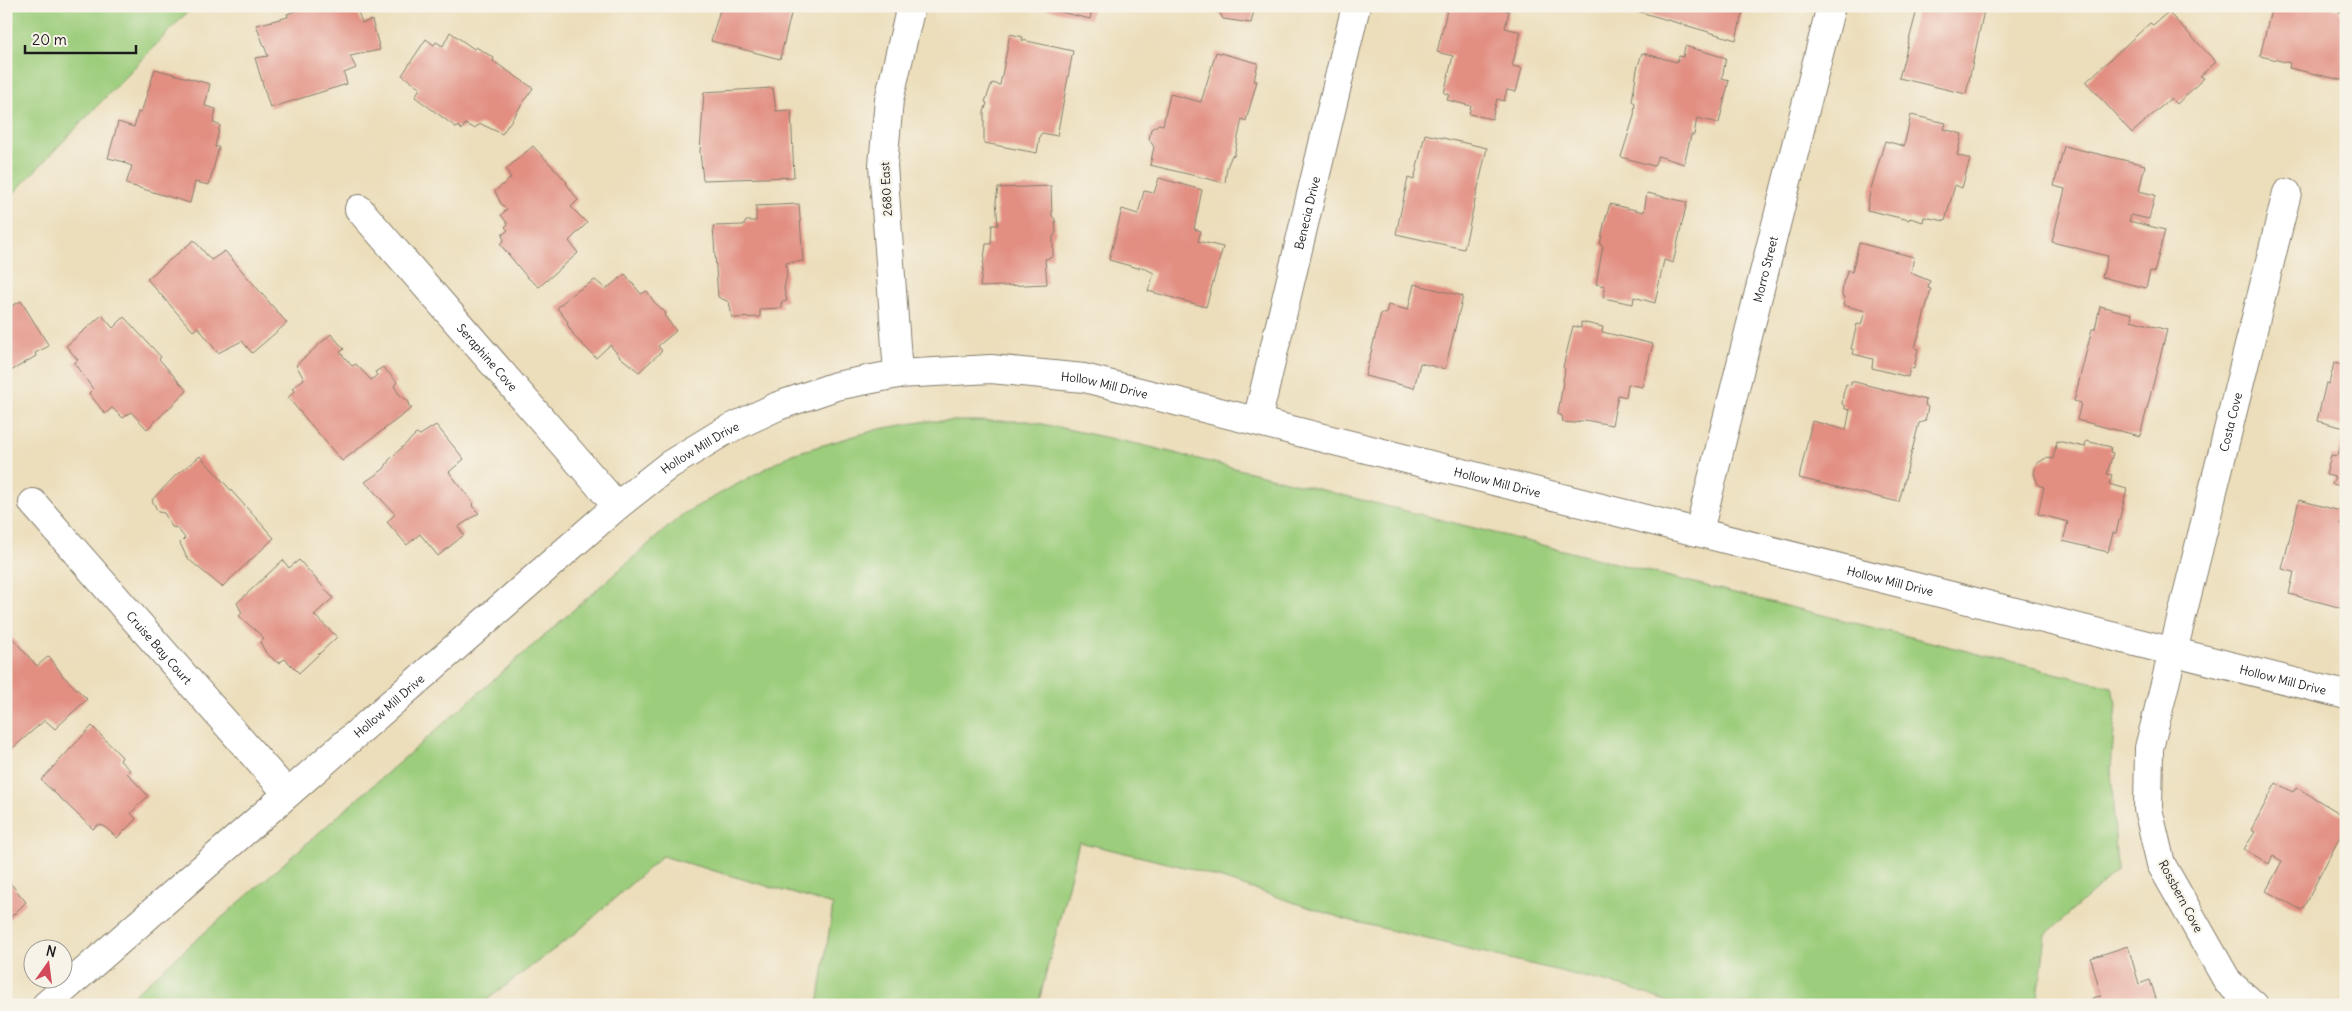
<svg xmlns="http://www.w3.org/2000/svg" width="2352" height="1011" font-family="Delius,sans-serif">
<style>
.green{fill:#9ccd7c;stroke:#5c744c}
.building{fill:#e28f82}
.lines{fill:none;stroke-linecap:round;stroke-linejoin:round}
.minor-casing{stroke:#847d6c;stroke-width:30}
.minor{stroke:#fff;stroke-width:28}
.labels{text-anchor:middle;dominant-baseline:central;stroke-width:4.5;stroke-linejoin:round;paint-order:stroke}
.street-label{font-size:12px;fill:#1c1c1c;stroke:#f7f3e8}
</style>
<rect width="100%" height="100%" fill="#f7f3e8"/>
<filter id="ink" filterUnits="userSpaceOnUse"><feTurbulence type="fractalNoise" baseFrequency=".02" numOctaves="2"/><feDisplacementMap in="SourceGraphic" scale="10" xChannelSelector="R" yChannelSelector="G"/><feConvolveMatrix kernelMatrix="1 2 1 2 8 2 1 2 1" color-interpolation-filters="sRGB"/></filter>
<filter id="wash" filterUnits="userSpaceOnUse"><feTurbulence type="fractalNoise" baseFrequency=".0096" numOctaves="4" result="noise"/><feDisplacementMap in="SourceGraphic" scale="20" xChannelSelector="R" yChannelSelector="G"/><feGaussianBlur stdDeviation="1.12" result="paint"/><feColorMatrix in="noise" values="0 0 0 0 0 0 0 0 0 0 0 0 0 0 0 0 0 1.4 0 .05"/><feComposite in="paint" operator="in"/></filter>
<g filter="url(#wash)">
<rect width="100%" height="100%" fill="#ecdebb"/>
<!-- green -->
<g class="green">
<polygon points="6,6 193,6 6,201"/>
<polygon points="927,421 1028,421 1142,445 2111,687 2116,703 2111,769 2117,871 2046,934 2037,1005 1676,1005 1630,988 1348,920 1188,868 1079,842 1038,1005 818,1005 833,905 662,856 577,932 480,1005 122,1005 683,514 792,454 879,429"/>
</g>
<g id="blocks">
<!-- building -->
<g class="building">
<polygon points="324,6 356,6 362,23 372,20 380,50 350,56 356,68 344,73 347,84 270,108 255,58 268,56 256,25 288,17 287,14 297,10 309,7 311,10"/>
<polygon points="721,6 793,6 780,59 711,41"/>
<polygon points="1035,6 1093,6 1090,19"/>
<polygon points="1255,6 1251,23 1223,19 1220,13 1194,7"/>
<polygon points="1448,6 1491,6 1509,11 1505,28 1521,32 1512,66 1522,68 1516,92 1507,90 1504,101 1497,99 1492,119 1469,114 1471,106 1447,100 1449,94 1444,93 1453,56 1437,52"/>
<polygon points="1638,6 1744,6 1736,40 1637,11"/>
<polygon points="1918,6 1985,6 1966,94 1899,78"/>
<polygon points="2272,6 2327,6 2340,9 2339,12 2346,14 2346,81 2289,68 2290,63 2260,56"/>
<polygon points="2168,12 2216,62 2200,76 2204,78 2177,104 2171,98 2132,133 2086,82 2150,23 2153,25"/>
<polygon points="450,32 474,49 476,47 494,58 493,61 533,88 502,134 481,124 474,128 465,124 462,130 458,126 457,128 415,97 420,88 402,75 426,39 434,45 436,42 443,46"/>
<polygon points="1010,34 1023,37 1022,40 1073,51 1057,136 1042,133 1040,135 1037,153 984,143 984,112 987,103 985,102 992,83 1000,85"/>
<polygon points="1685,46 1726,58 1722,78 1729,80 1719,123 1697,118 1694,135 1691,135 1684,164 1658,156 1654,166 1621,157 1634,116 1635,103 1632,101 1637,69 1642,53 1677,62 1679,56 1683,57"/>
<polygon points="1216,52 1258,63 1254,81 1257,81 1246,121 1242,119 1234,156 1232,155 1227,167 1225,183 1150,165 1154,147 1149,139 1151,129 1159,124 1163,125 1170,94 1201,102"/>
<polygon points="155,69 210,84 205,106 216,109 213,123 220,125 215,147 219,147 209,185 195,182 190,203 126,184 132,166 124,163 125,162 108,158 118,122 134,127 138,112 141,113"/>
<polygon points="773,88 776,111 791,110 794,177 703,180 700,152 704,92"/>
<polygon points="1911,115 1946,123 1944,129 1962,134 1957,155 1970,159 1962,188 1955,185 1945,221 1924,217 1923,222 1910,218 1909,220 1867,210 1870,192 1885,141 1904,146"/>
<polygon points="1425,134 1487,148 1464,249 1396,234 1408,178 1414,180"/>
<polygon points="533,146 567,182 566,183 578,200 571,207 587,223 569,241 578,253 539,287 527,277 500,244 504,240 502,235 508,230 505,227 508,224 501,215 507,209 501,204 495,191 511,178 506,169"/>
<polygon points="2064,146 2145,165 2139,191 2155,195 2149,219 2131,215 2129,221 2165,230 2154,273 2150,271 2146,288 2102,277 2108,256 2052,242 2065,189 2054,186"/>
<polygon points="1159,178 1202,190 1194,229 1201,231 1198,241 1223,247 1206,307 1148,291 1154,273 1142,267 1138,268 1109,260 1122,209 1138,214 1144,191 1154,193"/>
<polygon points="1051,186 1052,216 1055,219 1056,232 1053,237 1053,257 1045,259 1047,284 980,287 986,244 991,244 992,225 998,225 996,201 998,188"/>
<polygon points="1647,193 1687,202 1673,263 1664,260 1655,303 1634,297 1633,304 1603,298 1605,286 1596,284 1603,246 1600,245 1604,224 1610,204 1644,212"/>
<polygon points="799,204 803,261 786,263 787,274 784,289 787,301 781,302 782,308 760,309 760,317 732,318 729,302 718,297 713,226 744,225 746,221 756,221 756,206"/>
<polygon points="194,240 211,260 225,251 287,323 252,353 242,341 218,353 198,327 193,331 147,279"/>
<polygon points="1859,243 1914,257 1911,273 1930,281 1928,288 1931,289 1915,348 1918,349 1914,369 1910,368 1908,377 1872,368 1873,359 1853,354 1854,350 1851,349 1857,324 1861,325 1865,311 1843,305 1845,297 1842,296 1843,283 1848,270 1852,272"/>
<polygon points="625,274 641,294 647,291 654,302 666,313 664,315 676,331 658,346 662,351 639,372 620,357 610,345 596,358 575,337 567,324 568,322 557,308 572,294 595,280 606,289"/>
<polygon points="1414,284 1463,296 1445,369 1420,363 1414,388 1365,376 1381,313 1386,314 1388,305 1408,310"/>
<polygon points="21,301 49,346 35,353 36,356 6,374 6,309"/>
<polygon points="2100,306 2132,314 2131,320 2167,330 2140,436 2077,420 2081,403 2074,401 2092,329 2095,329"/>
<polygon points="102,315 113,328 124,317 161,357 159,359 187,391 147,429 131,412 123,418 112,408 105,414 89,393 93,389 74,363 78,360 66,346"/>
<polygon points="1581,322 1603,327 1602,332 1653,344 1642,387 1628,384 1626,397 1618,395 1612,425 1585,420 1574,423 1563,422 1562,416 1558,414 1565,369 1563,367 1573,326 1581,328"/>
<polygon points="331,334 344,349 340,352 352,366 356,364 371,380 377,375 375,372 383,367 397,382 394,386 399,394 409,402 408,405 412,408 342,461 288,398 294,391 292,388 304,379 296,365"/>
<polygon points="2334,363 2346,366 2346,487 2332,484 2335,477 2326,475 2331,455 2338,456 2345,428 2317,421 2326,383 2329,384"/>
<polygon points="1851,381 1926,400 1925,405 1928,407 1925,421 1919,423 1899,502 1799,478 1812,421 1846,430 1850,410 1845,409 1845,406 1842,404 1843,395 1846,384 1851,385"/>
<polygon points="436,425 464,459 449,472 474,504 472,506 479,513 458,527 464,535 438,556 420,534 407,545 387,522 395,514 365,482 384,469 389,460 416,434 420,435"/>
<polygon points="2057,441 2085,447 2086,441 2111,447 2110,452 2113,453 2107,474 2112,475 2109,484 2127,489 2116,533 2113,533 2108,552 2063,541 2068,522 2038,514 2044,487 2038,485 2034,473 2036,464 2046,458 2053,459"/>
<polygon points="200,456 274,538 222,587 187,558 180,543 185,538 177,528 172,527 164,513 158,512 152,500 175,476"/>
<polygon points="2299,500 2344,512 2341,524 2346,525 2346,609 2289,594 2294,572 2282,569"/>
<polygon points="283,560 289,568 299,560 333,598 314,615 337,637 299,673 285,659 278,663 266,653 260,642 264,638 239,616 242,613 237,603"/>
<polygon points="6,631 37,666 49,656 63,676 87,699 55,729 45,720 6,754"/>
<polygon points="92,726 122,757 120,761 130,770 127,773 148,796 131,813 136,819 117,838 104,826 98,825 93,829 41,780"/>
<polygon points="2276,783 2293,792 2296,787 2346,817 2346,825 2302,910 2266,891 2282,861 2273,856 2269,864 2244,849 2255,832 2251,830"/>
<polygon points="6,878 26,902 6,922"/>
<polygon points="2128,946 2139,984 2150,980 2158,1005 2094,1005 2092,998 2101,996 2091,958"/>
</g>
</g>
</g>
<g filter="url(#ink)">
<use href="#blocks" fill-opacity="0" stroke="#847d6c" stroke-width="1"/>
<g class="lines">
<!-- minor casing -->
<g class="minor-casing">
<g id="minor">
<path id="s1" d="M 359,209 L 617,506"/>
<polyline points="898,374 883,165 889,100 911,6"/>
<path id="s2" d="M 1257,421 L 1356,6"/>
<path id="s3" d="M 33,503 L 287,793"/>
<path id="s4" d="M 1699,531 L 1831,6"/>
<path id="s5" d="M 46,1005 L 617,506 L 669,465 L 723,432 L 778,406 L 836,386 L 898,374 L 991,369 L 1084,378 L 2346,695"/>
<path id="s6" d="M 2254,1005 L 2228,982 L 2161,864 L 2148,809 L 2149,748 L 2287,193"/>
</g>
</g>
<!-- minor -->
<use href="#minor" class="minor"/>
</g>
</g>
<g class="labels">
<!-- street labels -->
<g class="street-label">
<text transform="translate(886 189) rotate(-93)">2680 East</text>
<text stroke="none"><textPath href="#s2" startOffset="214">Benecia Drive</textPath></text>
<text stroke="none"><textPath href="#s4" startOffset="270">Morro Street</textPath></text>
<text stroke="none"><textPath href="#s1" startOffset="196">Seraphine Cove</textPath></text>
<text stroke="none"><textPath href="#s5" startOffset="1281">Hollow Mill Drive</textPath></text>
<text stroke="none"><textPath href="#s6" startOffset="624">Costa Cove</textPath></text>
<text stroke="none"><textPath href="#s5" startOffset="860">Hollow Mill Drive</textPath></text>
<text stroke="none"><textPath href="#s5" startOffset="1686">Hollow Mill Drive</textPath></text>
<text stroke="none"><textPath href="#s5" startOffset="2091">Hollow Mill Drive</textPath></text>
<text stroke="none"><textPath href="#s3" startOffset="192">Cruise Bay Court</textPath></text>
<text stroke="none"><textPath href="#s5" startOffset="2496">Hollow Mill Drive</textPath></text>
<text stroke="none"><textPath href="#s5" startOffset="455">Hollow Mill Drive</textPath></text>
<text transform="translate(2181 896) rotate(62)">Rossbern Cove</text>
</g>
</g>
<!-- margin -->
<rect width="2352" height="1011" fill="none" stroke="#f7f3e8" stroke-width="25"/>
<!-- north arrow -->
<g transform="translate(48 964) rotate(14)"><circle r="24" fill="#f7f3e8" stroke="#9f9d96"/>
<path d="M0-4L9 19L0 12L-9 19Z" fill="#d1495b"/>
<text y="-8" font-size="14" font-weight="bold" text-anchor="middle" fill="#1c1c1c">N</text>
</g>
<!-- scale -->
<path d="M25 45v8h111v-8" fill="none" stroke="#1c1c1c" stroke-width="2.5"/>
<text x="32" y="45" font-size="15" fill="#1c1c1c" stroke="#f7f3e8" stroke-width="4" paint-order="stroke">20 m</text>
</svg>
